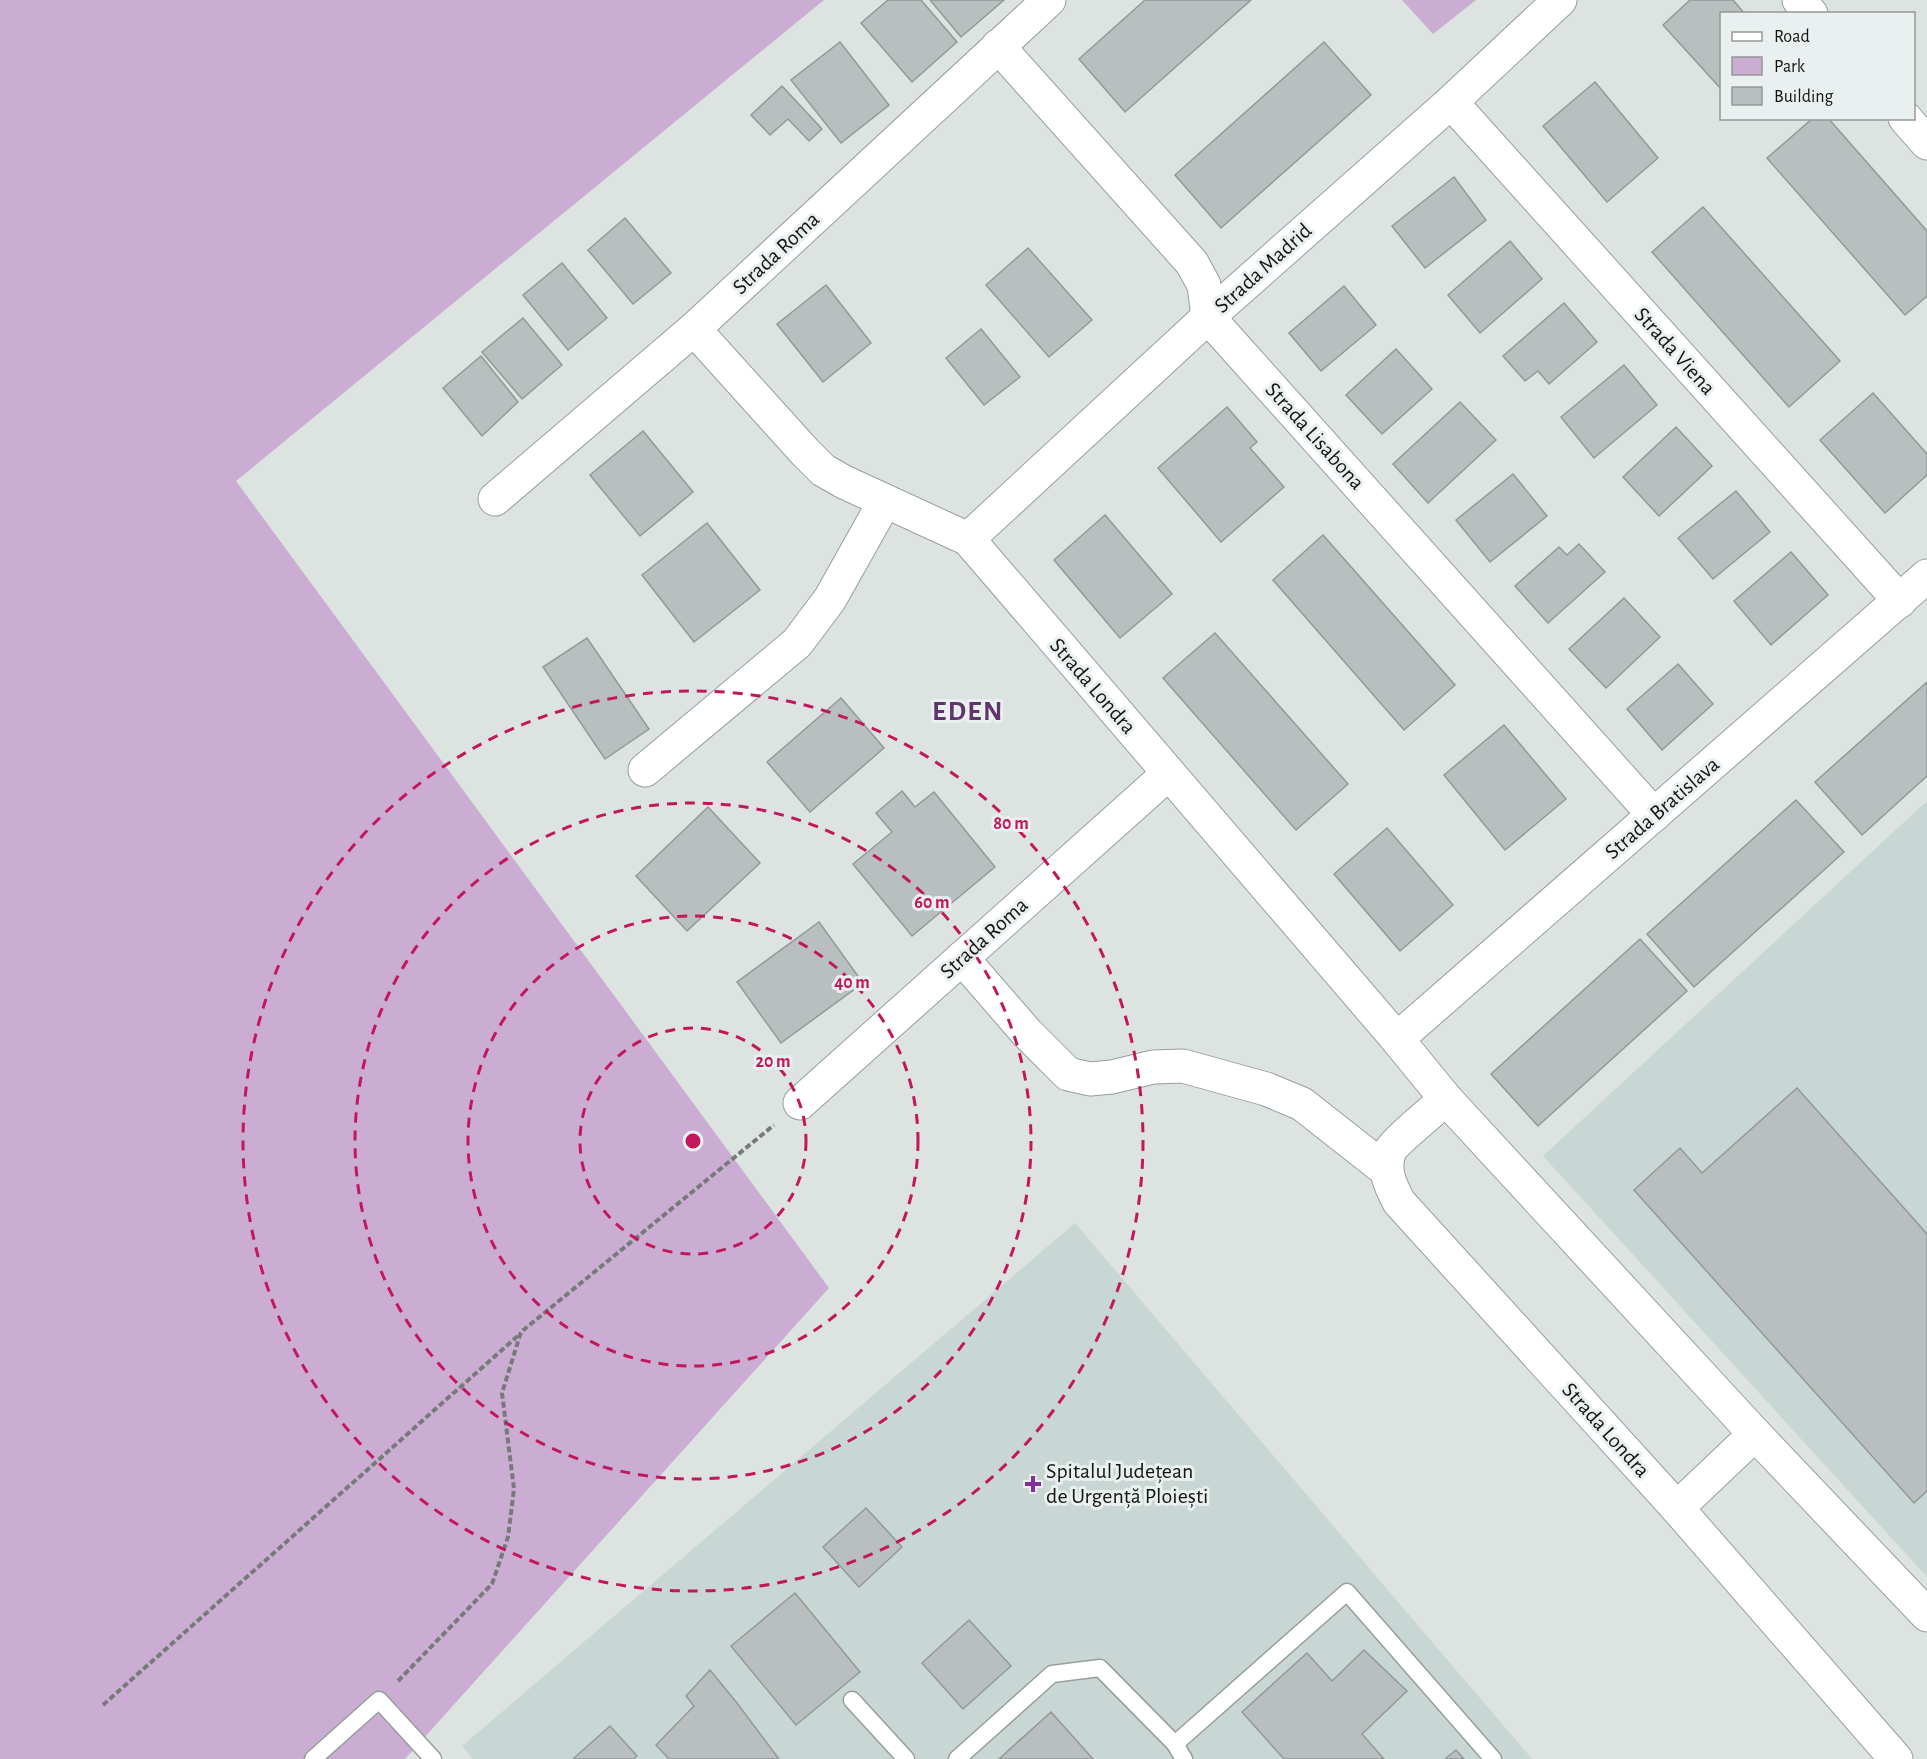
<svg xmlns="http://www.w3.org/2000/svg" width="1927" height="1759" font-family="'Alegreya Sans',sans-serif">
<style>
.built{fill:#c8d7d3}
.green{fill:#cbadd4}
.building{fill:#b9bfbe;stroke:#939998;stroke-width:1.5}
.lines{fill:none;stroke-linecap:round;stroke-linejoin:round}
.lane-casing{stroke:#989e9d;stroke-width:19}
.street-casing{stroke:#989e9d;stroke-width:35}
.path{stroke:#767a79;stroke-width:4;stroke-dasharray:6 3;stroke-linecap:butt}
.lane{stroke:#fff;stroke-width:16}
.street{stroke:#fff;stroke-width:33}
.ring{fill:none;stroke:#c2185b;stroke-width:3;stroke-dasharray:10 8}
.poi-dot{fill:#862f9c;stroke:#eaf0ef;stroke-width:2}
.labels{text-anchor:middle;dominant-baseline:central;stroke-width:6;stroke-linejoin:round;paint-order:stroke}
.street-label{font-size:22px;fill:#131515;stroke:#eaf0ef}
.poi-label{font-size:22px;fill:#131515;stroke:#eaf0ef;text-anchor:start}
.district-label{font-size:28px;font-weight:bold;letter-spacing:1.5px;fill:#60356b;stroke:#eaf0ef}
.centre{fill:#c2185b;stroke:#eaf0ef;stroke-width:3}
.ring-label{font-size:18px;text-anchor:middle;font-weight:bold;fill:#c2185b;stroke:#eaf0ef;stroke-width:6;stroke-linejoin:round;paint-order:stroke}
</style>
<rect width="100%" height="100%" fill="#dde3e1"/>
<!-- built -->
<g class="built">
<polygon points="1927,801 1927,1577 1543,1156"/>
<polygon points="1075,1223 1532,1759 473,1759 462,1746"/>
</g>
<!-- green -->
<g class="green">
<polygon points="0,0 824,0 236,481 829,1288 405,1759 0,1759"/>
<polygon points="1402,0 1476,0 1433,34"/>
</g>
<!-- building -->
<g class="building">
<polygon points="888,0 921,0 957,42 912,82 861,23"/>
<polygon points="930,0 1004,0 961,37"/>
<polygon points="1145,0 1251,0 1125,112 1079,59"/>
<polygon points="1690,0 1733,0 1745,14 1722,14 1722,90 1663,25"/>
<polygon points="840,42 889,105 841,143 791,80"/>
<polygon points="1324,42 1371,95 1221,228 1175,175"/>
<polygon points="1595,82 1658,158 1607,202 1543,126"/>
<polygon points="782,86 822,129 809,141 788,119 770,135 751,115"/>
<polygon points="1813,118 1828,118 1927,231 1927,296 1905,315 1767,158"/>
<polygon points="1454,177 1486,220 1425,268 1392,226"/>
<polygon points="1703,207 1840,361 1789,407 1652,252"/>
<polygon points="625,218 671,273 633,304 588,250"/>
<polygon points="1510,241 1542,279 1480,333 1448,295"/>
<polygon points="1028,248 1092,320 1049,357 986,285"/>
<polygon points="562,263 607,318 568,350 523,295"/>
<polygon points="826,285 871,343 823,382 777,324"/>
<polygon points="1344,286 1376,325 1321,371 1289,333"/>
<polygon points="1564,303 1597,342 1549,384 1538,371 1525,381 1503,356"/>
<polygon points="523,318 562,365 522,399 482,352"/>
<polygon points="981,329 1020,377 984,405 946,358"/>
<polygon points="1396,349 1432,389 1382,434 1346,395"/>
<polygon points="481,356 518,402 482,436 443,388"/>
<polygon points="1624,365 1657,405 1594,458 1561,417"/>
<polygon points="1873,393 1927,454 1927,475 1885,513 1820,440"/>
<polygon points="1460,402 1496,440 1428,503 1393,464"/>
<polygon points="1227,407 1257,442 1250,448 1284,487 1221,542 1158,468"/>
<polygon points="1676,427 1712,466 1659,516 1623,477"/>
<polygon points="643,431 693,492 640,536 590,475"/>
<polygon points="1513,474 1547,516 1490,562 1456,520"/>
<polygon points="1736,491 1770,532 1713,579 1678,538"/>
<polygon points="1105,515 1172,594 1120,638 1054,560"/>
<polygon points="707,523 760,590 694,642 642,575"/>
<polygon points="1323,535 1455,685 1404,730 1273,580"/>
<polygon points="1579,544 1605,572 1548,623 1515,586 1559,547 1567,555"/>
<polygon points="1791,552 1828,595 1771,645 1734,601"/>
<polygon points="1624,598 1660,637 1606,688 1569,649"/>
<polygon points="1215,633 1348,784 1296,830 1163,678"/>
<polygon points="587,638 649,729 605,759 543,667"/>
<polygon points="1678,664 1713,704 1662,750 1627,709"/>
<polygon points="1927,682 1927,776 1862,835 1815,782"/>
<polygon points="841,698 884,748 810,812 767,762"/>
<polygon points="1504,725 1566,799 1505,850 1444,775"/>
<polygon points="902,791 915,807 934,792 995,867 912,936 853,864 892,832 876,813"/>
<polygon points="1796,800 1844,852 1694,987 1647,934"/>
<polygon points="708,807 760,863 687,931 636,876"/>
<polygon points="1387,828 1453,905 1400,951 1334,874"/>
<polygon points="819,922 863,983 781,1043 737,982"/>
<polygon points="1640,939 1687,991 1538,1126 1491,1074"/>
<polygon points="1797,1088 1927,1234 1927,1491 1914,1503 1634,1190 1680,1148 1702,1173"/>
<polygon points="866,1508 902,1547 859,1587 823,1547"/>
<polygon points="795,1593 860,1672 796,1725 731,1646"/>
<polygon points="969,1620 1011,1666 963,1709 922,1663"/>
<polygon points="1364,1650 1407,1691 1362,1734 1384,1759 1284,1759 1242,1712 1307,1653 1332,1681"/>
<polygon points="710,1670 737,1703 779,1759 669,1759 656,1745 694,1706 686,1696"/>
<polygon points="1051,1712 1093,1759 999,1759"/>
<polygon points="610,1726 637,1756 633,1759 573,1759"/>
<polygon points="1456,1750 1464,1759 1445,1759"/>
</g>
<g class="lines">
<!-- lane casing -->
<g class="lane-casing">
<g id="lane">
<polyline points="852,1700 906,1759"/>
<polyline points="1175,1744 1184,1759"/>
<polyline points="313,1759 379,1700 433,1759"/>
<polyline points="957,1759 1052,1674 1100,1668 1175,1744 1347,1592 1493,1759"/>
</g>
</g>
<!-- street casing -->
<g class="street-casing">
<g id="street">
<polyline points="1799,0 1811,14"/>
<polyline points="998,46 1192,263 1204,285 1208,317 1654,815"/>
<polyline points="1451,102 1900,601"/>
<polyline points="1905,118 1927,143"/>
<polyline points="694,329 805,452 823,470 844,482 968,539 1397,1039 1446,1099 1755,1434 1927,1615"/>
<polyline points="495,499 694,329 1049,0"/>
<polyline points="968,539 1208,317 1451,102 1560,0"/>
<polyline points="645,770 797,643 830,599 885,501"/>
<polyline points="962,958 1027,1033 1068,1074 1090,1079 1112,1077 1153,1067 1183,1066 1266,1089 1302,1104 1386,1170"/>
<polyline points="1397,1039 1927,576"/>
<path d="M 1446,1099 C 1436,1108 1392,1144 1389,1153 C 1383,1171 1391,1187 1399,1202 L 1677,1508 L 1896,1759"/>
<polyline points="800,1103 1168,774"/>
<polyline points="1677,1508 1755,1434"/>
</g>
</g>
<!-- path -->
<g class="path">
<polyline points="398,1681 492,1584 508,1537 514,1489 502,1393 521,1332 774,1125"/>
<polyline points="103,1705 521,1333"/>
</g>
<!-- lane -->
<use href="#lane" class="lane"/>
<!-- street -->
<use href="#street" class="street"/>
</g>
<!-- distance rings -->
<g class="ring">
<circle cx="693" cy="1141" r="113"/>
<circle cx="693" cy="1141" r="225"/>
<circle cx="693" cy="1141" r="338"/>
<circle cx="693" cy="1141" r="450"/>
</g>
<!-- markers -->
<path class="poi-dot" d="M1030 1475h6v6h6v6h-6v6h-6v-6h-6v-6h6z"/>
<g class="labels">
<!-- street labels -->
<g class="street-label">
<text transform="translate(776 253) rotate(-43)">Strada Roma</text>
<text transform="translate(1263 268) rotate(-42)">Strada Madrid</text>
<text transform="translate(1675 351) rotate(48)">Strada Viena</text>
<text transform="translate(1315 436) rotate(48)">Strada Lisabona</text>
<text transform="translate(1093 686) rotate(49)">Strada Londra</text>
<text transform="translate(1662 808) rotate(-41)">Strada Bratislava</text>
<text transform="translate(984 938) rotate(-42)">Strada Roma</text>
<text transform="translate(1606 1430) rotate(48)">Strada Londra</text>
</g>
<!-- poi labels -->
<g class="poi-label">
<text x="1046" y="1471">Spitalul Județean<tspan x="1046" dy="25">de Urgență Ploiești</tspan></text>
</g>
<!-- district labels -->
<g class="district-label">
<text x="968" y="712">EDEN</text>
</g>
</g>
<circle cx="693" cy="1141" r="9" class="centre"/>
<g class="ring-label">
<text x="1011" y="829">80 m</text>
<text x="932" y="908">60 m</text>
<text x="852" y="988">40 m</text>
<text x="773" y="1067">20 m</text>
</g>
<!-- legend -->
<rect x="1720" y="12" width="195" height="108" fill="#eaf0ef" stroke="#949898" stroke-width="1.5"/>
<rect x="1732" y="32" width="30" height="9" fill="#ffffff" stroke="#949898" stroke-width="1.5"/>
<text x="1774" y="42" font-size="18" fill="#131515">Road</text>
<rect x="1732" y="57" width="30" height="18" fill="#cbadd4" stroke="#949898" stroke-width="1.5"/>
<text x="1774" y="72" font-size="18" fill="#131515">Park</text>
<rect x="1732" y="87" width="30" height="18" fill="#b9bfbe" stroke="#949898" stroke-width="1.5"/>
<text x="1774" y="102" font-size="18" fill="#131515">Building</text>
</svg>
